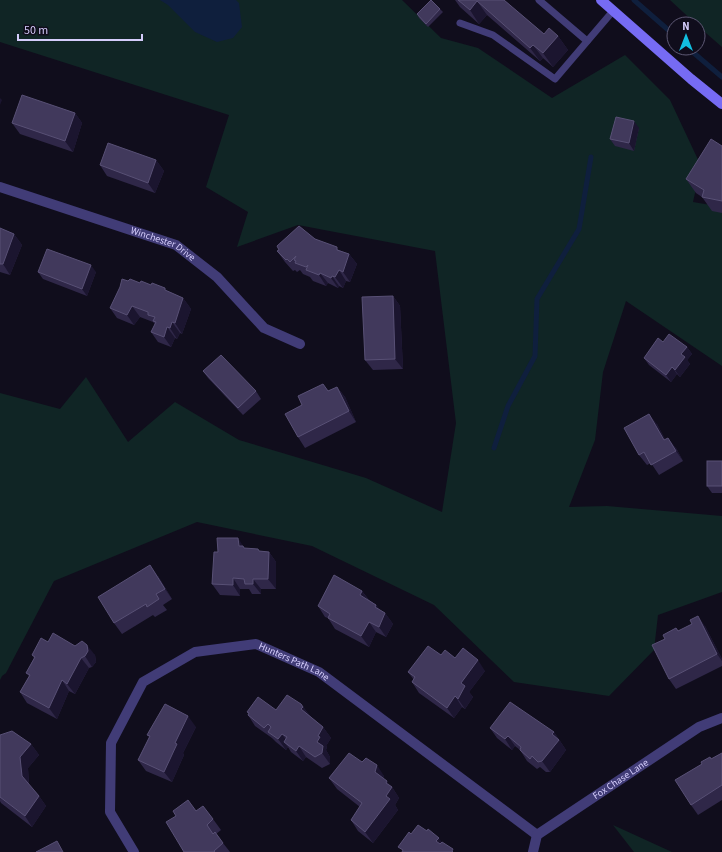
<svg xmlns="http://www.w3.org/2000/svg" width="722" height="852" font-family="'Source Sans 3',sans-serif">
<style>
.green{fill:#102525}
.water{fill:#0f1f3d}
.lines{fill:none;stroke-linecap:round;stroke-linejoin:round}
.stream{stroke:#0f1f3d;stroke-width:5}
.lane{stroke:#413c77;stroke-width:7}
.street{stroke:#413c77;stroke-width:10}
.secondary{stroke:#766bf3;stroke-width:10}
.wall{fill:#2f2748}
.shaded-wall{fill:#1b152f}
.building{fill:#41395c;stroke:#585075}
.labels{text-anchor:middle;dominant-baseline:central;stroke-width:3;stroke-linejoin:round;paint-order:stroke}
.street-label{font-size:10px;fill:#d4ccfb;stroke:#100d1c}
</style>
<rect width="100%" height="100%" fill="#100d1c"/>
<!-- green -->
<g class="green">
<polygon points="0,0 402,0 441,38 478,48 552,98 625,55 670,100 701,166 693,202 722,207 722,366 626,301 603,372 595,440 569,507 607,506 722,516 722,592 658,615 654,650 609,696 514,682 434,605 312,546 197,522 54,581 6,673 2,676 0,680 0,393 60,409 86,377 128,442 175,402 239,440 366,478 442,512 456,423 435,251 298,225 237,247 248,212 206,187 229,115 0,42"/>
<polygon points="670,0 722,0 722,47 698,26 698,24 696,24"/>
<polygon points="613,825 672,852 634,852"/>
</g>
<!-- water -->
<polygon class="water" points="160,0 236,0 239,3 242,27 233,38 217,42 195,32 168,5"/>
<g class="lines">
<!-- stream -->
<g class="stream">
<polyline points="634,0 674,35"/>
<polyline points="688,48 722,77"/>
<polyline points="494,448 508,406 535,356 537,299 579,229 591,157"/>
</g>
<!-- lane -->
<g class="lane">
<polyline points="539,0 587,41"/>
<polyline points="460,23 493,35 555,79 613,11"/>
</g>
<!-- street -->
<g class="street">
<path id="s1" d="M 0,187 L 176,245 L 217,277 L 264,328 L 300,344"/>
<path id="s2" d="M 134,852 L 110,812 L 111,743 L 143,682 L 195,652 L 256,644 L 319,672 L 537,835"/>
<path id="s3" d="M 533,852 L 537,835 L 699,727 L 722,718"/>
</g>
<!-- secondary -->
<polyline class="secondary" points="601,0 691,79 722,104"/>
</g>
<!-- wall -->
<g class="wall">
<polygon points="455,0 504,0 544,34 558,36 568,50 553,67 543,58 540,61 487,15 479,24 460,7"/>
<polygon points="440,9 443,12 428,27 419,18 417,14"/>
<polygon points="75,113 82,123 73,152 20,134 12,123"/>
<polygon points="639,128 634,151 615,146 610,139"/>
<polygon points="722,146 722,213 712,211 702,197 696,193 686,179"/>
<polygon points="156,160 164,171 155,193 107,176 100,165"/>
<polygon points="0,228 14,234 22,245 10,275 0,272"/>
<polygon points="315,239 339,250 349,254 357,264 350,282 346,281 343,288 339,286 338,288 328,283 326,286 313,281 310,277 303,274 300,270 297,272 295,270 293,271 285,262 277,251"/>
<polygon points="38,272 96,272 87,296 43,279"/>
<polygon points="128,281 140,283 167,291 183,298 191,309 182,334 180,333 177,339 175,338 171,347 158,342 151,332 155,324 153,322 140,317 134,325 117,318 110,308"/>
<polygon points="393,296 400,306 403,369 373,370 365,360"/>
<polygon points="663,342 687,347 692,354 687,360 690,364 680,377 677,374 671,382 649,365 644,358"/>
<polygon points="203,371 256,391 261,399 243,415 208,378"/>
<polygon points="323,384 328,391 337,387 345,397 356,422 305,448 298,437 302,405"/>
<polygon points="657,424 665,440 676,448 683,461 659,475 651,463 647,465 639,455"/>
<polygon points="722,461 722,493 712,493 707,486"/>
<polygon points="245,548 260,551 269,552 276,562 276,589 261,589 261,594 252,594 249,589 240,589 240,596 220,595 212,584 218,552"/>
<polygon points="158,576 172,599 163,605 167,610 155,617 153,615 122,634 114,623"/>
<polygon points="362,591 369,600 376,605 380,610 385,613 393,624 386,637 376,632 369,647 335,629 328,618 325,617 318,606"/>
<polygon points="705,626 722,659 722,666 676,689 669,679 665,639 676,628 678,631"/>
<polygon points="48,642 75,646 95,655 96,662 92,667 89,668 75,694 69,691 57,719 27,703 20,692 29,676 26,673 34,658 32,655"/>
<polygon points="455,658 485,671 469,692 473,697 465,709 462,707 454,718 419,693 412,682 414,680 408,672"/>
<polygon points="301,704 310,716 323,727 331,738 326,746 327,747 326,750 330,757 330,764 322,768 306,757 303,761 291,752 288,747 286,750 276,742 272,738 255,726 248,715 249,714 247,712 276,710"/>
<polygon points="196,727 183,753 184,755 172,782 146,771 138,760 149,737 147,735"/>
<polygon points="490,728 554,732 566,750 550,772 546,772 540,767 537,769 527,761 520,750 515,746 512,750 497,738"/>
<polygon points="0,735 31,744 39,755 28,768 29,785 39,796 46,806 32,827 1,803 0,801"/>
<polygon points="722,753 722,800 698,815 691,805 711,759"/>
<polygon points="362,762 384,776 383,779 392,787 399,798 395,805 398,810 373,843 358,831 351,820 360,807 337,789 329,778"/>
<polygon points="196,811 213,819 221,830 216,834 230,852 184,852"/>
</g>
<!-- shaded-wall -->
<g class="shaded-wall">
<polygon points="477,1 487,15 479,24 470,10"/>
<polygon points="558,36 568,50 553,67 543,53"/>
<polygon points="533,45 543,58 540,61 530,48"/>
<polygon points="0,98 2,100 0,105"/>
<polygon points="75,113 82,123 73,152 65,141"/>
<polygon points="634,121 639,128 634,151 629,143"/>
<polygon points="156,160 164,171 155,193 148,183"/>
<polygon points="14,234 22,245 10,275 3,264"/>
<polygon points="349,254 357,264 350,282 343,272"/>
<polygon points="91,265 96,272 87,296 82,289"/>
<polygon points="339,270 346,281 343,288 335,277"/>
<polygon points="320,273 328,283 326,286 319,275"/>
<polygon points="332,276 339,286 338,288 331,278"/>
<polygon points="393,296 400,306 403,369 395,359"/>
<polygon points="183,298 191,309 182,334 175,323"/>
<polygon points="132,306 140,317 134,325 127,315"/>
<polygon points="172,322 180,333 177,339 170,328"/>
<polygon points="167,327 175,338 171,347 164,337"/>
<polygon points="687,347 692,354 687,360 690,364 680,377 675,370 681,354"/>
<polygon points="672,367 677,374 671,382 666,375"/>
<polygon points="337,387 345,397 356,422 349,411"/>
<polygon points="649,414 657,424 672,451 664,440"/>
<polygon points="668,438 676,448 683,461 676,451"/>
<polygon points="238,538 245,549 239,546"/>
<polygon points="269,552 276,562 276,589 268,579"/>
<polygon points="150,565 158,576 172,599 165,589"/>
<polygon points="233,578 240,589 240,596 233,585"/>
<polygon points="253,579 261,589 261,594 253,584"/>
<polygon points="362,591 370,602 360,595"/>
<polygon points="376,605 384,615 375,607"/>
<polygon points="385,613 393,624 386,637 379,627"/>
<polygon points="698,616 705,626 722,659 722,661 717,654"/>
<polygon points="369,622 376,632 369,647 361,636"/>
<polygon points="87,645 95,655 96,662 92,667 85,656"/>
<polygon points="81,658 89,668 75,694 67,684"/>
<polygon points="478,660 485,671 469,692 473,697 465,709 458,699 461,683"/>
<polygon points="62,680 69,691 57,719 49,708"/>
<polygon points="455,696 462,707 454,718 447,708"/>
<polygon points="303,707 311,717 301,709"/>
<polygon points="188,716 196,727 183,753 184,755 172,782 164,772 175,743"/>
<polygon points="323,727 331,738 326,746 327,747 326,750 330,757 330,764 322,753 317,742 318,736"/>
<polygon points="554,732 566,750 550,772 542,761 552,734"/>
<polygon points="282,734 289,744 284,742 288,747 286,750 278,739"/>
<polygon points="508,736 515,746 512,750 505,739"/>
<polygon points="31,744 39,755 28,768 29,787 22,776 20,757"/>
<polygon points="299,746 306,757 303,761 296,751"/>
<polygon points="377,765 384,776 382,783 375,772"/>
<polygon points="387,781 391,788 392,787 399,798 395,805 398,810 373,843 365,832"/>
<polygon points="39,796 46,806 32,827 25,816"/>
<polygon points="439,838 446,849 436,841"/>
</g>
<!-- building -->
<g class="building">
<polygon points="431,0 440,9 426,24 417,14"/>
<polygon points="458,0 504,0 544,34 549,28 558,36 543,53 533,45 530,48 477,1 470,10"/>
<polygon points="22,95 75,113 65,141 12,123"/>
<polygon points="616,117 634,121 629,143 610,139"/>
<polygon points="711,139 722,146 722,201 702,197 704,190 686,179"/>
<polygon points="108,143 156,160 148,183 100,165"/>
<polygon points="299,226 315,239 337,247 337,250 349,254 343,272 339,270 335,277 332,276 331,278 320,273 319,275 306,270 308,265 306,267 295,263 296,261 294,260 296,256 290,262 287,259 286,260 277,251 279,250 277,246"/>
<polygon points="0,228 14,234 3,264 0,264"/>
<polygon points="47,249 91,265 82,289 38,272"/>
<polygon points="122,279 128,281 130,279 140,283 141,281 151,285 152,283 165,288 165,290 183,298 175,323 172,322 170,328 167,327 164,337 151,332 156,322 153,321 155,317 148,315 148,312 132,306 127,315 110,308 120,287"/>
<polygon points="393,296 395,359 365,360 362,297"/>
<polygon points="669,334 687,347 681,354 685,357 675,370 672,367 666,375 644,358 658,338 663,342"/>
<polygon points="221,355 256,391 238,408 203,371"/>
<polygon points="323,384 328,391 337,387 349,411 298,437 285,414 302,405 298,396"/>
<polygon points="649,414 664,440 668,438 676,451 651,465 644,452 639,455 624,428"/>
<rect x="707" y="461" width="15" height="25"/>
<polygon points="217,538 238,538 239,546 243,546 244,548 258,549 259,551 269,552 268,579 253,579 253,584 245,584 244,579 233,578 233,585 212,584 214,552 218,552"/>
<polygon points="150,565 165,589 156,594 159,599 147,607 146,604 114,623 98,597"/>
<polygon points="334,575 362,591 360,595 376,605 375,607 385,613 379,627 369,622 361,636 328,618 330,614 318,606"/>
<polygon points="698,616 717,654 669,679 652,645 665,639 663,635 676,628 678,631 692,624 690,620"/>
<polygon points="53,633 75,646 82,641 87,645 88,651 85,656 81,658 67,684 62,680 49,708 20,692 30,675 26,673 35,657 32,655 41,638 48,642"/>
<polygon points="428,646 441,655 445,650 455,658 463,648 478,660 461,683 465,686 458,699 455,696 447,708 412,682 415,677 408,672"/>
<polygon points="287,695 301,704 303,707 301,709 323,727 318,736 320,737 317,742 323,746 322,753 315,757 299,746 296,751 284,742 287,737 282,734 278,739 268,732 271,727 268,724 264,728 248,715 249,713 247,712 258,697 276,710"/>
<polygon points="510,702 554,732 552,734 559,740 542,761 538,762 532,756 530,759 520,750 521,747 508,736 505,739 490,728"/>
<polygon points="165,704 188,716 175,743 177,744 164,772 138,760 150,736 147,735"/>
<polygon points="12,731 31,744 20,757 22,776 39,796 25,816 0,797 0,735"/>
<polygon points="349,753 362,762 366,758 377,765 375,772 387,781 386,783 392,787 386,796 390,799 365,832 351,820 362,803 329,778"/>
<polygon points="722,753 722,785 691,805 675,780 702,764 701,762 710,757 711,759"/>
<polygon points="188,800 196,811 203,806 213,819 207,825 213,834 215,832 223,843 214,851 215,852 184,852 166,822 176,816 173,811"/>
<polygon points="418,825 427,831 428,829 439,838 436,841 440,844 442,842 453,849 452,851 453,852 402,852 403,850 398,847 409,832 411,834"/>
<polygon points="57,841 63,852 36,852"/>
</g>
<g class="labels">
<!-- street labels -->
<g class="street-label">
<text stroke="none"><textPath href="#s1" startOffset="173">Winchester Drive</textPath></text>
<text stroke="none"><textPath href="#s2" startOffset="348">Hunters Path Lane</textPath></text>
<text stroke="none"><textPath href="#s3" startOffset="118">Fox Chase Lane</textPath></text>
</g>
</g>
<!-- north arrow -->
<g transform="translate(686 36)"><circle r="19" fill="#100d1c" stroke="#5e5975"/>
<path d="M0-3L7 15L0 10L-7 15Z" fill="#12bfe0"/>
<text y="-6" font-size="11" font-weight="bold" text-anchor="middle" fill="#d4ccfb">N</text>
</g>
<!-- scale -->
<path d="M18 34v6h124v-6" fill="none" stroke="#d4ccfb" stroke-width="2"/>
<text x="24" y="34" font-size="12" fill="#d4ccfb" stroke="#100d1c" stroke-width="3" paint-order="stroke">50 m</text>
</svg>
